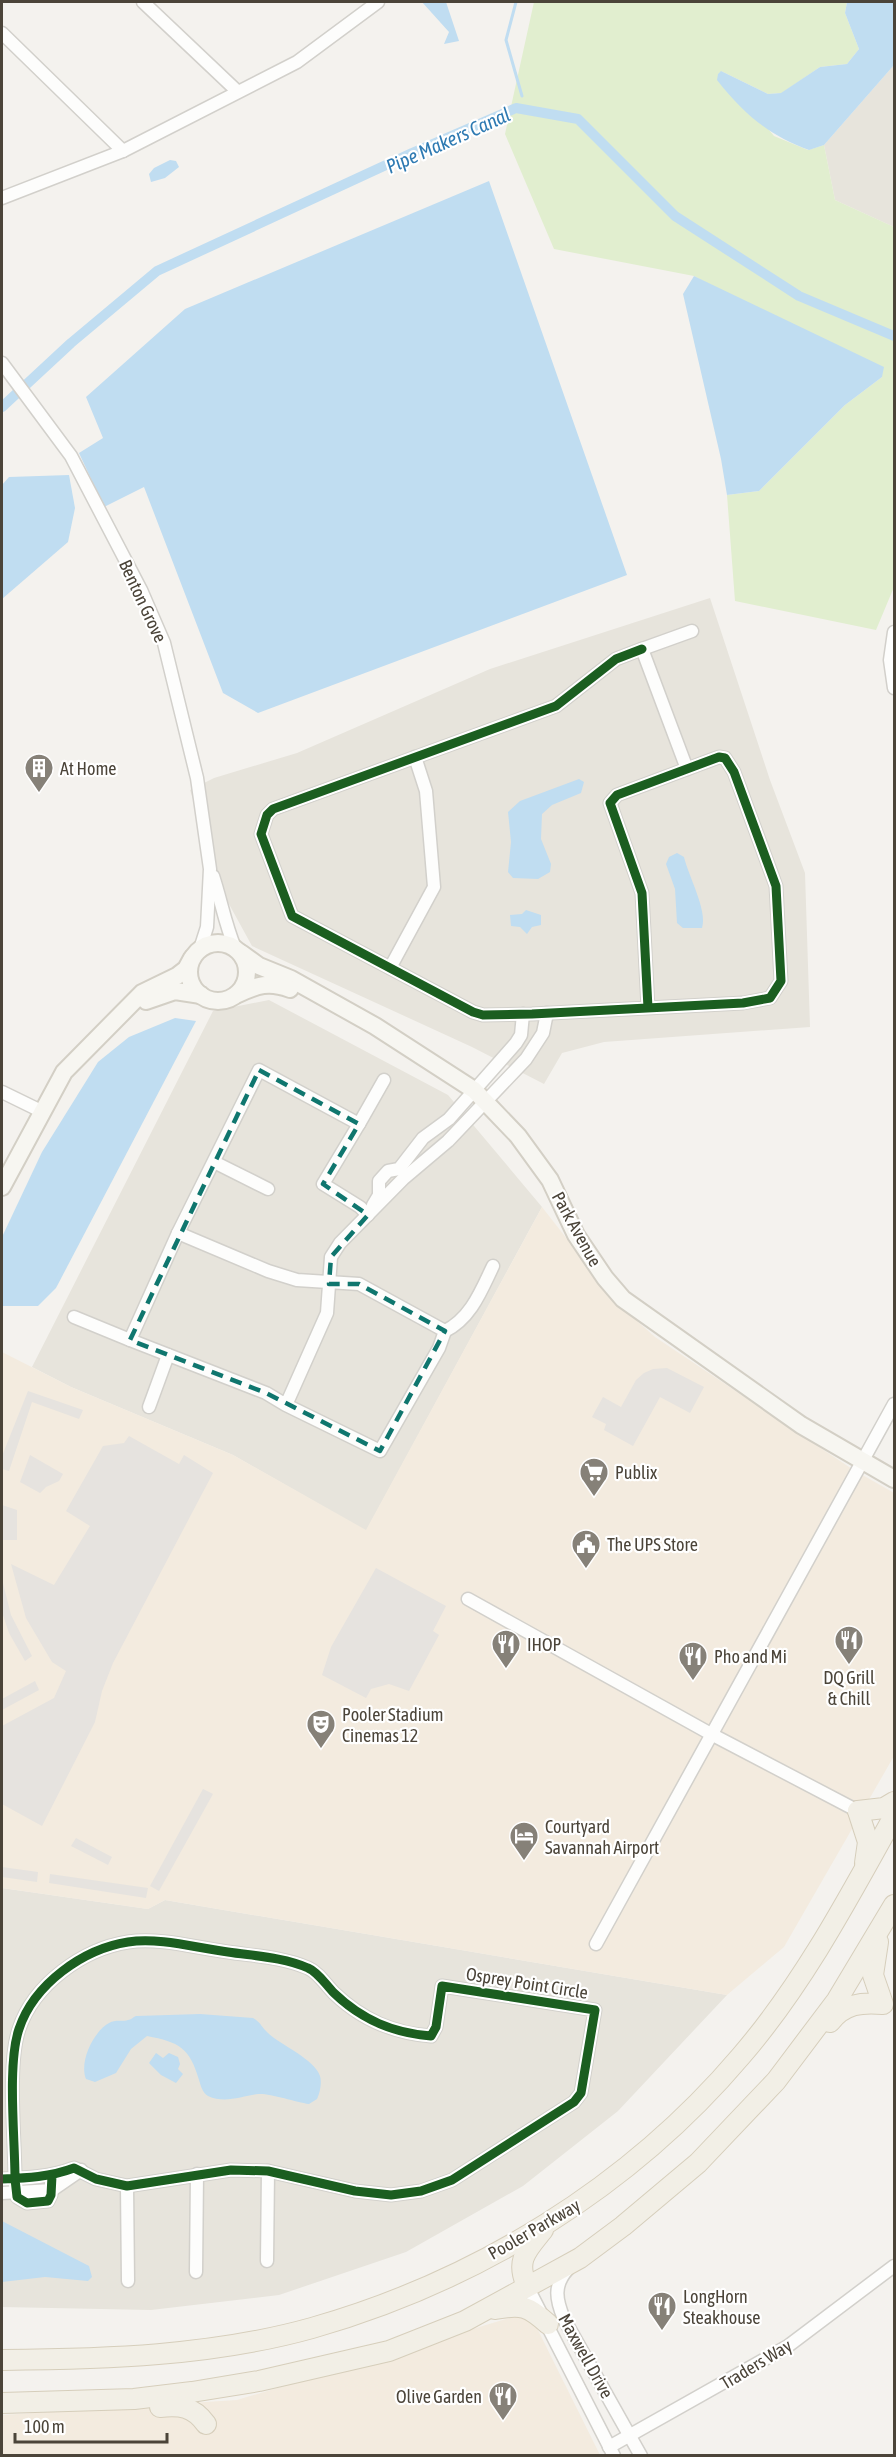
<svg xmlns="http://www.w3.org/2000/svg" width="896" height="2457" font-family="'Asap Condensed',sans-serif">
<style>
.residential{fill:#e7e4dc}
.commercial{fill:#f3ebdf}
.green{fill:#e1eecf}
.parking{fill:#e6e3df}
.water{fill:#c0ddf1}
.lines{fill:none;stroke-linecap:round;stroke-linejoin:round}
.stream{stroke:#c0ddf1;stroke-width:3}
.canal{stroke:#c0ddf1;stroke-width:10}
.street-casing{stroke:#d2d0cb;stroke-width:15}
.secondary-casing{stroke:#d3cfc5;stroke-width:20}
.primary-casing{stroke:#d6cebb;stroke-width:22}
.street{stroke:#fdfdfc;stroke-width:12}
.secondary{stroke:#f7f6f1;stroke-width:16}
.primary{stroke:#f2efe6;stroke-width:20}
.cycleway-casing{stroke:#fff;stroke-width:13}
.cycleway{stroke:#1b5e20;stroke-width:9}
.marked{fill:none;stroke:#0f766e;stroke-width:4.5;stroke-dasharray:12 8;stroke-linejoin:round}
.labels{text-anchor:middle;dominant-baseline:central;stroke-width:4.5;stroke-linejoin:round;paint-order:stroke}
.street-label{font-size:18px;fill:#4b4439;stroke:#fff}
.poi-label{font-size:18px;fill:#4b4439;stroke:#fff;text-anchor:start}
.water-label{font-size:20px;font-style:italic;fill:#2e7ab2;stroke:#fff}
</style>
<rect width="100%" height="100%" fill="#f4f2ee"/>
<!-- residential -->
<g class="residential">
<polygon points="894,65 894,227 835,200 824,145"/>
<polygon points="710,598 770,780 805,873 810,1027 604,1042 562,1053 544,1084 472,1047 252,946 224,895 190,790 214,778 297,753 490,669"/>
<polygon points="269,1000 448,1095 542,1207 366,1531 233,1455 71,1387 32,1367 213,1011"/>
<polygon points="2,1888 148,1909 165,1900 727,1995 618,2111 523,2186 406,2252 279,2295 151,2310 2,2307"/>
</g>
<!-- commercial -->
<g class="commercial">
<polygon points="542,1207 617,1303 655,1337 852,1469 894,1493 894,1756 784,1947 727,1995 165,1900 148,1909 2,1888 2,1352 71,1387 233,1455 366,1530"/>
<polygon points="529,2312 600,2455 2,2456 2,2415 237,2400"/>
</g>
<!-- green -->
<polygon class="green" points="534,2 847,2 845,13 859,49 847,64 820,67 782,93 768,94 721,71 774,136 808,150 824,145 835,200 894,227 894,587 876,630 735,601 727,495 759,491 845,405 882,377 694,276 554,249 505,134"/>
<!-- parking -->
<g class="parking">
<polygon points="667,1368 704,1387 690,1413 660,1397 633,1446 604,1430 606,1424 592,1417 603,1397 621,1407 636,1380 644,1373 653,1369"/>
<polygon points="28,1391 83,1410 79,1419 32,1402 9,1471 2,1469 2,1456"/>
<polygon points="129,1436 179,1464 184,1455 213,1473 113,1663 102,1691 95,1722 42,1826 2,1804 2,1726 54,1698 66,1671 52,1662 26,1618 11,1564 54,1585 90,1526 66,1511 103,1446 124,1443"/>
<polygon points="30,1455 63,1474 59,1481 46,1487 40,1493 20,1482"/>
<polygon points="2,1505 17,1510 17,1540 2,1540"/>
<polygon points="376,1568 446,1606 433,1631 439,1635 409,1691 389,1684 371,1689 366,1698 322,1675 331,1647"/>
<polygon points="2,1579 11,1615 32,1656 25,1661 9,1633 2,1612"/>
<polygon points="35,1681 39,1690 2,1710 2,1699"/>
<polygon points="203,1789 213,1794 159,1891 150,1886"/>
<polygon points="76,1838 112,1857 108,1865 71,1846"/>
<polygon points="2,1867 38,1872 37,1882 2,1877"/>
<polygon points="50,1874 148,1888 146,1898 49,1883"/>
</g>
<!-- water -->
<g class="water">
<polygon points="422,2 446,2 459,41 444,44 449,32"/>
<path d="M 847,2 L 894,2 L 894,65 L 824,145 L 809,150 C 769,136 743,113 717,80 L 718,74 L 721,71 L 768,94 L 781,93 L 820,67 L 847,64 L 859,49 L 845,13 Z"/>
<polygon points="170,160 176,161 179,167 165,178 151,182 149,174 154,168"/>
<polygon points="489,181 627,575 258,713 223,693 144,487 104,507 79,453 103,438 86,397 185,309"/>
<polygon points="694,276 884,367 882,377 845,405 759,491 727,495 721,459 683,294"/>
<polygon points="69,475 75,508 68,542 2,599 2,485 9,477"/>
<polygon points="579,779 584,782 581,793 552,805 542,814 541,839 551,864 550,872 538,879 513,878 508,872 511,842 508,812 520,801"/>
<path d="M 677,853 L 684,857 C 688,875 708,911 702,928 L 683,928 L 677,923 L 675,889 L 666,864 L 669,857 Z"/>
<polygon points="526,910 541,915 541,925 532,927 527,934 520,927 511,926 510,915 522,914"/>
<polygon points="175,1018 196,1021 56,1288 38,1306 3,1306 2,1237 42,1152 98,1062 129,1037"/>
<path d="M 200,2014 L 253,2018 C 260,2022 261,2026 266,2031 C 278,2044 315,2059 320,2076 C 322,2082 320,2093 317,2099 L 309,2104 C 296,2102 269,2093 258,2094 C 242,2096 225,2104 208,2096 C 202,2092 201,2086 199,2080 C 190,2048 179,2042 147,2036 L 131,2049 L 116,2073 L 95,2082 L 86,2079 C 79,2062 93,2032 109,2023 C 116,2019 121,2022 128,2020 C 131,2020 133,2017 136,2016 Z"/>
<polygon points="156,2053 163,2058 169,2053 178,2057 180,2064 178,2069 183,2074 176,2083 161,2075 149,2063"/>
<polygon points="2,2221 89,2266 92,2277 88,2281 45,2277 2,2282"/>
</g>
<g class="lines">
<!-- stream -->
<polyline class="stream" points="516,2 506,40 522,96"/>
<!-- canal -->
<polyline class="canal" points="2,407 71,343 157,271 412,153 516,108 578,119 675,216 799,296 894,336"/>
<!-- street casing -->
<g class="street-casing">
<g id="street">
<polyline points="143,2 237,91"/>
<polyline points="2,33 123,151"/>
<polyline points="2,198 123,151 297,62 378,2"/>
<polyline points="2,363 71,456 141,590 164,643 197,778 210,869 207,927 200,949"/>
<polyline points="894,632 890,660 894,688"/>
<polyline points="642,649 616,659 556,706 273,809 267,815 261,834 292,916 473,1012 483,1015 532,1014 743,1003 770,998 781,981 776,886 734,772 725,758 719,757 617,795 610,803 642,893 648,1008"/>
<polyline points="687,769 642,649 692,631"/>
<path d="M 213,876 C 221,900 225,924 235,948"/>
<polyline points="390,968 434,887 426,791 415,757"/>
<polyline points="2,1092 41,1111"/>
<polyline points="359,1124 384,1080"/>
<polyline points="214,1162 268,1189"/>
<polyline points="373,1205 379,1195 379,1181 388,1171 399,1169 423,1138 449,1119 516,1043 521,1035 523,1014"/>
<polyline points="178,1233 259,1070 359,1124 323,1184 360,1207 368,1215"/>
<polyline points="74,1317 130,1340"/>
<path d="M 445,1331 C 471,1318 481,1291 493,1266"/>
<polyline points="286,1405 266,1393 130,1340 178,1233 268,1271 297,1280 359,1284 445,1331 439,1348 380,1451 286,1405 327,1313 331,1257 340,1243 403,1179 448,1141 526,1059 543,1033 547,1013"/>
<polyline points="149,1407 168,1355"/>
<polyline points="468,1599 711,1734 858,1811"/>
<polyline points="596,1944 894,1404"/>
<path d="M 2,2179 C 27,2178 50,2177 74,2168 L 96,2179 L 127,2186 L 231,2170 L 268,2171 L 355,2191 L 391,2195 L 421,2191 L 452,2180 L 574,2102 L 581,2093 L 595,2010 L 442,1986 L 436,2027 L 431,2036 C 393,2033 362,2020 334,1993 C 326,1985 318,1972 308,1968 C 283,1957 254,1956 228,1952 C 197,1948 159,1937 128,1942 C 83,1949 34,1984 19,2029 C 7,2064 15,2139 15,2179 L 17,2197 L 27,2203 L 48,2201 L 51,2195 L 52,2176"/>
<polyline points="127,2186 128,2281"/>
<polyline points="2,2193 52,2190 81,2170"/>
<polyline points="267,2261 268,2171"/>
<path d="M 568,2269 C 553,2285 556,2300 564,2319 L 641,2456"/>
<polyline points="196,2272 197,2174"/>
<polyline points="527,2286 614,2456"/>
<polyline points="609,2447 788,2346 894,2266"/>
</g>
</g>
<!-- secondary casing -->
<g class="secondary-casing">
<g id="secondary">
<circle cx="218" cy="972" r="29"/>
<polyline points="241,953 259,966 291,979 375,1026 474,1090 518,1136 550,1180 576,1235 605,1278 623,1299 801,1425 894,1479"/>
<path d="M 238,994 C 257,985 269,981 290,989"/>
<polyline points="146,1001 175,991 201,995"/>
<polyline points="2,1187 64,1072 142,993 177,976 186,969 192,958"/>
</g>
</g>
<!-- primary casing -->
<g class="primary-casing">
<g id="primary">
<polyline points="858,1811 868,1842 865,1863"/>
<polyline points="858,1811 884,1808 894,1802"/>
<path d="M 830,2022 C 844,2004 861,2002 883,2004 L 873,1975 L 878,1942"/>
<path d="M 527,2286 C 515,2260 527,2250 543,2230"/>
<path d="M 495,2309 C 522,2304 528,2306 548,2324"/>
<path d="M 2,2360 C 105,2359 212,2356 312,2328 C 477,2281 630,2187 741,2056 C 803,1984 848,1899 894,1816"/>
<polyline points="2,2403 134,2399 192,2392 259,2381 389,2351 465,2321 580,2258 623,2226 698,2163 776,2081 837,2000 894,1905"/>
<path d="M 160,2407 C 180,2405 193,2406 206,2424"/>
</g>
</g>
<!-- street -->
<use href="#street" class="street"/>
<!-- secondary -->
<use href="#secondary" class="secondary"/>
<!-- primary -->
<use href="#primary" class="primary"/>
<!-- cycleway casing -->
<g class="cycleway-casing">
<g id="cycleway">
<polyline points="642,649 616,659 556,706 273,809 267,815 261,834 292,916 473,1012 483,1015 532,1014 743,1003 770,998 781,981 776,886 734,772 725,758 719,757 617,795 610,803 642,893 648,1008"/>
<path d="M 2,2179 C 27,2178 50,2177 74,2168 L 96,2179 L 127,2186 L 231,2170 L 268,2171 L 355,2191 L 391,2195 L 421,2191 L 452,2180 L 574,2102 L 581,2093 L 595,2010 L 442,1986 L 436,2027 L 431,2036 C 393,2033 362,2020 334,1993 C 326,1985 318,1972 308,1968 C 283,1957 254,1956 228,1952 C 197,1948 159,1937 128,1942 C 83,1949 34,1984 19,2029 C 7,2064 15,2139 15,2179 L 17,2197 L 27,2203 L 48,2201 L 51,2195 L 52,2176"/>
</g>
</g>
<!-- cycleway -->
<use href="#cycleway" class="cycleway"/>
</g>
<!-- marked area -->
<path class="marked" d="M 259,1070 L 359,1124 L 323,1184 L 368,1215 L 331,1257 L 329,1284 L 359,1284 L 445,1331 L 380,1451 L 266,1393 L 130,1340 Z"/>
<!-- icons -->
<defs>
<g id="building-pin" transform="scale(1.5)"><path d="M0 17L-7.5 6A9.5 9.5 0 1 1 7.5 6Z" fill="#868178" stroke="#fff"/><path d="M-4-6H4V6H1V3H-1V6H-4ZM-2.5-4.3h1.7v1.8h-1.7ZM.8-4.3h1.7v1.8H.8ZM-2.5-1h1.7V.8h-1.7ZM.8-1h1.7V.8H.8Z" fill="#fff"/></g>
<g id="supermarket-pin" transform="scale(1.5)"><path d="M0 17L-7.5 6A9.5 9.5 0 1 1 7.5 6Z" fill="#868178" stroke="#fff"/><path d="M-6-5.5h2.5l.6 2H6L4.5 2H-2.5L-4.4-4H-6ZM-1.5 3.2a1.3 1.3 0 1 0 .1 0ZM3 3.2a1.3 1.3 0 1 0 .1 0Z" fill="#fff"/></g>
<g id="civic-pin" transform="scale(1.5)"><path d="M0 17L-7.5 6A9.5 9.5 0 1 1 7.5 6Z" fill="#868178" stroke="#fff"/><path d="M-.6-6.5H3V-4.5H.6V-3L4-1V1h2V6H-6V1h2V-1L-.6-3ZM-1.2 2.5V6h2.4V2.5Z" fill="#fff"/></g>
<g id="restaurant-pin" transform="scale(1.5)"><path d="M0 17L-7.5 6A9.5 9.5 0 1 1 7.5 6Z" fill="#868178" stroke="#fff"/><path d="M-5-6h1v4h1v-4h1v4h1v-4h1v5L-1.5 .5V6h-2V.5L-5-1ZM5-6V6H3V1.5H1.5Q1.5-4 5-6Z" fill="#fff"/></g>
<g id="theatre-pin" transform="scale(1.5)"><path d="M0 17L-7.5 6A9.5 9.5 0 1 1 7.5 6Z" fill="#868178" stroke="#fff"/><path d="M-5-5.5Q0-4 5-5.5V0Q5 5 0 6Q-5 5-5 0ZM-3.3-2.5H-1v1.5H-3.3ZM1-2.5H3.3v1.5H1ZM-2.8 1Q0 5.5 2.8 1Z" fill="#fff"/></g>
<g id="hotel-pin" transform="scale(1.5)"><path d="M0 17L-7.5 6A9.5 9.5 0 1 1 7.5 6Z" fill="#868178" stroke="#fff"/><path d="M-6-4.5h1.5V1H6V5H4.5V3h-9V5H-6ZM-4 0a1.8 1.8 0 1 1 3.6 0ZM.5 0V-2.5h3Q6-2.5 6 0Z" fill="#fff"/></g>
</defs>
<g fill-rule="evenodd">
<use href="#building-pin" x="39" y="768"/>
<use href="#supermarket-pin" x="594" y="1472"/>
<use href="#civic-pin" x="586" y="1544"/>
<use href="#restaurant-pin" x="849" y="1640"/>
<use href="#restaurant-pin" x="506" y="1644"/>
<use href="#restaurant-pin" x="693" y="1656"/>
<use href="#theatre-pin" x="321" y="1724"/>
<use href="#hotel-pin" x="524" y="1836"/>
<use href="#restaurant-pin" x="662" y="2306"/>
<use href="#restaurant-pin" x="503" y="2396"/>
</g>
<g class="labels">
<!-- street labels -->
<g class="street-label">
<text transform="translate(143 601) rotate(65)">Benton Grove</text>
<text transform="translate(577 1229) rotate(61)">Park Avenue</text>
<text transform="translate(527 1983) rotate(9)">Osprey Point Circle</text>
<text transform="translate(534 2229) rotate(-30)">Pooler Parkway</text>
<text transform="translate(586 2356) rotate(61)">Maxwell Drive</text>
<text transform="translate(756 2364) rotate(-31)">Traders Way</text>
</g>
<!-- poi labels -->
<g class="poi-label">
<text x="60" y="768">At Home</text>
<text x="615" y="1472">Publix</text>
<text x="607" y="1544">The UPS Store</text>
<text x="527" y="1644">IHOP</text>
<text x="714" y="1656">Pho and Mi</text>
<text x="849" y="1677" text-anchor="middle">DQ Grill<tspan x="849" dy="21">&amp; Chill</tspan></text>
<text x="342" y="1714">Pooler Stadium<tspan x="342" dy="21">Cinemas 12</tspan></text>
<text x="545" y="1826">Courtyard<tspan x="545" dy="21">Savannah Airport</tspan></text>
<text x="683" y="2296">LongHorn<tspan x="683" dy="21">Steakhouse</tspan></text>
<text x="482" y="2396" text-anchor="end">Olive Garden</text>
</g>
<!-- water labels -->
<g class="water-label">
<text transform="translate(448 140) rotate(-24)">Pipe Makers Canal</text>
</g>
</g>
<!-- border -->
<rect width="896" height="2457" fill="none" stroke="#4b4439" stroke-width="6"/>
<!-- scale -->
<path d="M15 2433v9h152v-9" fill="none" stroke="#4b4439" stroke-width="3"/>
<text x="24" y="2433" font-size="18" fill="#4b4439" stroke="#ffffff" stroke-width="4.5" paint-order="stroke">100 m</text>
</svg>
